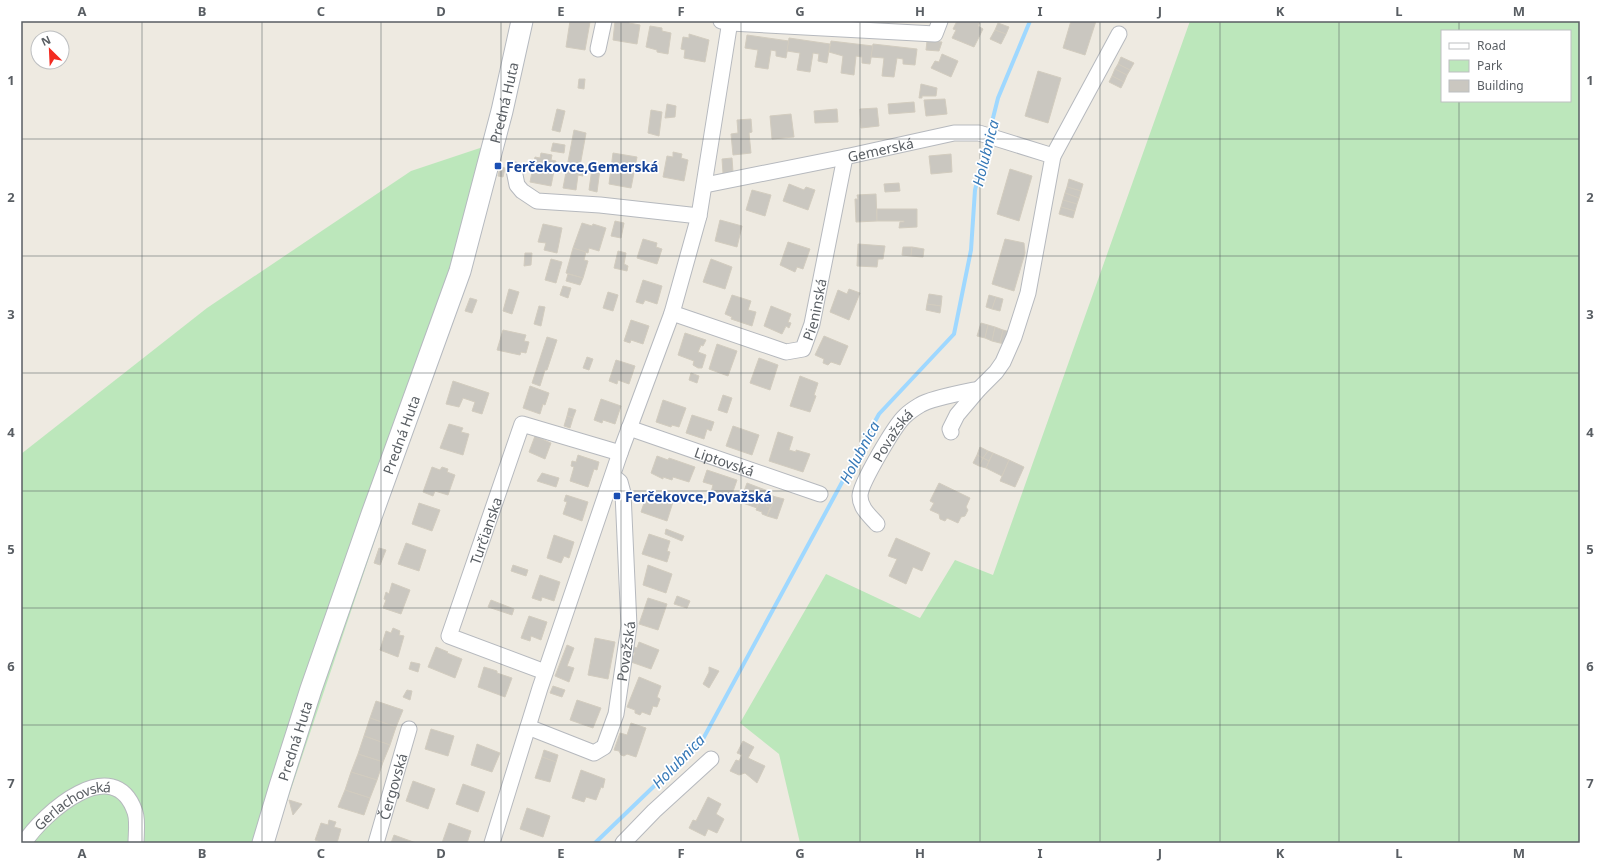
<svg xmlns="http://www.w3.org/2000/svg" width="1601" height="864" font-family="'Noto Sans',sans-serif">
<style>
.green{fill:#bce7bb;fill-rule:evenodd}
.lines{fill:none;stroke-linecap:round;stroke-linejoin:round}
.stream{stroke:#9fd8ff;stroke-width:4}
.building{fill:#cac7c0;stroke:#d2ccbf}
.street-casing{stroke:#b6b9be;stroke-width:17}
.secondary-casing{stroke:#b5b9bf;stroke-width:23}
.street{stroke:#fff;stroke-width:15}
.secondary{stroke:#fff;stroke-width:21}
.grid{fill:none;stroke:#595e63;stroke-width:1;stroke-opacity:0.55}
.transit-dot{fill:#1a4fb4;stroke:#fff;stroke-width:1.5}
.labels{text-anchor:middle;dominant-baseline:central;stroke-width:3.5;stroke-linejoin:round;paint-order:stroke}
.street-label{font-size:14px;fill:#595e63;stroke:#fff}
.transit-label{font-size:14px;font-weight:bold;fill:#164399;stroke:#fff;text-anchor:start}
.water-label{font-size:15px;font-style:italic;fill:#3779b7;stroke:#fff}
.neatline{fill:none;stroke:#595e63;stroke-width:1.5}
.grid-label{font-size:13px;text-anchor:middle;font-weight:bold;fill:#595e63}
</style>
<rect width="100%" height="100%" fill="#eeeae1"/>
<!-- green -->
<g class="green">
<path d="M 1190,21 L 1580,21 L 1580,843 L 800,843 L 779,754 L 740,723 L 826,574 L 920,618 L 955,560 L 993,575 ZM 1442,31 L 1570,31 L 1570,101 L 1442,101 Z"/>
<polygon points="501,141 490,198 273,843 21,843 21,454 207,308 411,171"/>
</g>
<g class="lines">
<!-- stream -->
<polyline class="stream" points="595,843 703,739 879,414 954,334 971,250 975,190 998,98 1030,21"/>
</g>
<!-- building -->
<g class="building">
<polygon points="570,21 590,22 585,50 566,47"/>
<polygon points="615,21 629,21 629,23 640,25 637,44 613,40"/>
<polygon points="957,21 980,21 978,26 983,29 974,47 952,38 956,30 953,29"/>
<polygon points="1071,21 1096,21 1085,55 1063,48"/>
<polygon points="998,23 1009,27 1006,34 995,30"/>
<polygon points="650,26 662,28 662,31 671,33 668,54 657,52 657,50 646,47"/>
<polygon points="995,30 1006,34 1001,44 990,39"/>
<polygon points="689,34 709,40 705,62 684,58 685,50 681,49 683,37 689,38"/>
<polygon points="747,35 789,41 786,58 776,56 776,51 771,50 768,69 755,67 758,50 745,48"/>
<polygon points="789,38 830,44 827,63 818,61 819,54 813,53 810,72 797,70 800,53 787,51"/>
<polygon points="831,41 873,46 870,64 862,63 862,57 856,56 854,75 841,73 843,56 829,52"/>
<polygon points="927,41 942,42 939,51 926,50"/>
<polygon points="873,44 917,49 915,65 903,64 903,59 897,58 894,77 882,76 884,58 871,57"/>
<polygon points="942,54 958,61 951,77 931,68 935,61 939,62"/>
<polygon points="1121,57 1134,63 1130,70 1118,64"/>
<polygon points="1118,64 1130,70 1127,75 1115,69"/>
<polygon points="1115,69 1127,75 1124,82 1112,76"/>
<polygon points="1038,71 1061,78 1048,123 1025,116"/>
<polygon points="1112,76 1124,82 1121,88 1109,82"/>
<polygon points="579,79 585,79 584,89 578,88"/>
<polygon points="921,84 937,88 936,96 922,96 922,98 919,98"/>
<polygon points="945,99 947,114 926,116 924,100"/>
<polygon points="914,102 915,112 889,114 888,104"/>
<polygon points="667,104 676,106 675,117 665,118"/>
<polygon points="877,108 879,126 861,128 860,109"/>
<polygon points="557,109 565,111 560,132 552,130"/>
<polygon points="837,109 838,122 815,123 814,111"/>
<polygon points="651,110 662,112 659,136 648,133"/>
<polygon points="791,114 794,137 772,139 770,116"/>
<polygon points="751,119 752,132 749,133 751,153 733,155 731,134 738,133 737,120"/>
<polygon points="574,130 586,133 580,166 584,166 583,176 578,175 576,190 563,188"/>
<polygon points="553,143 565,145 564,153 551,151"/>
<polygon points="673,152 682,154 681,158 688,160 684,181 663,177 667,156 673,157"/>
<polygon points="541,153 552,155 551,160 556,161 551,186 530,182 535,157 540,158"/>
<polygon points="613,153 637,157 631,188 609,184"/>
<polygon points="951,154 952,172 931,174 929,156"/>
<polygon points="732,158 733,172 723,173 722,159"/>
<polygon points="500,167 505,168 503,177 498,176"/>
<polygon points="592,168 600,169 597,192 589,190"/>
<polygon points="1010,169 1032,176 1019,221 997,214"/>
<polygon points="1069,179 1083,184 1081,191 1067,187"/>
<polygon points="899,183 900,191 885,192 884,184"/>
<polygon points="789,184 804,190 806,187 815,190 808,210 783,201"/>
<polygon points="1067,187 1081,191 1079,198 1065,193"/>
<polygon points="752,190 771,195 765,216 746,210"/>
<polygon points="1065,193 1079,198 1077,204 1063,200"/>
<polygon points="876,194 877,221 856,222 855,199 858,199 857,195"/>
<polygon points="1063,200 1077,204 1075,211 1061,207"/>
<polygon points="1061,207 1075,211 1073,218 1059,214"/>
<polygon points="877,209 917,209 917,227 899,228 900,222 904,222 904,221 877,221"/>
<polygon points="720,220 742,226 737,247 715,241"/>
<polygon points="615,221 624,223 621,238 611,236"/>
<polygon points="582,223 592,226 593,224 606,228 599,251 589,248 588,253 573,248"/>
<polygon points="543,224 562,228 557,253 544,250 546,243 538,242"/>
<polygon points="643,239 657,243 656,247 662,249 657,264 637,258"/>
<polygon points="1005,239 1024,243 1025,253 1014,291 992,284"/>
<polygon points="788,242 810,249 803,269 797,267 795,272 780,265"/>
<polygon points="858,244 885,246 883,259 878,259 877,267 857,266"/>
<polygon points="903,247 912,247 911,256 902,255"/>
<polygon points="912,247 924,249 923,257 911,256"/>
<polygon points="573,248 586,252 584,260 588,261 583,278 566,273"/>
<polygon points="618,251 626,253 624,264 628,266 627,271 614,268"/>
<polygon points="525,253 532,253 531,265 524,266"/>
<polygon points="551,259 562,262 556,283 545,280"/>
<polygon points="711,259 732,267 725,289 703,282"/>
<polygon points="568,274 583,278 580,285 566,281"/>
<polygon points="643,280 662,286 657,304 645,300 643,304 636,302"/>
<polygon points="563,286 571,288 568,298 560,295"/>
<polygon points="509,289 519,292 512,314 503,311"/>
<polygon points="849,289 860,293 849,320 830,312 838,290 847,294"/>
<polygon points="608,292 618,295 613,311 603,308"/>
<polygon points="929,294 942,296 941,306 927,304"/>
<polygon points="732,295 751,301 748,310 756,312 752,326 731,319 732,317 725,314"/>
<polygon points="989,295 996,297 992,309 986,307"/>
<polygon points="996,297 1003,299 1000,311 992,309"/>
<polygon points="470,298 477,300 472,313 465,311"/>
<polygon points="927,304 941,306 940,313 926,310"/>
<polygon points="539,306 545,307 541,326 534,324"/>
<polygon points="771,306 791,314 788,322 791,323 789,328 786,326 782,334 764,326"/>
<polygon points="631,320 649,326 643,344 631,340 630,343 624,341"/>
<polygon points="981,323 988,325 985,338 977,336"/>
<polygon points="988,325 995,327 992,341 985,338"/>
<polygon points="995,327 1003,330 1000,343 992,341"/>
<polygon points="503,330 526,335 524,341 529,342 526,353 521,352 520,355 497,350"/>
<polygon points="1003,330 1010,332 1006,344 1000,343"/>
<polygon points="685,333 706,340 703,346 701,345 698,352 706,355 702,368 698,368 693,365 694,361 678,355"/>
<polygon points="824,336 848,346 840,365 831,362 828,365 823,363 824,359 815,355"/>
<polygon points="547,337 557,340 547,370 545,370 540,386 532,383"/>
<polygon points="717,344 737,351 728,376 709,369"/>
<polygon points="587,357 593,359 589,370 583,368"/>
<polygon points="759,358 778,365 770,390 750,383"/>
<polygon points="616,360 635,366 629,384 618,380 617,384 609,381"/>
<polygon points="691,373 699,376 697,383 689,380"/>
<polygon points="800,376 818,383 814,395 816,396 810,412 790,406"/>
<polygon points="453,381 489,393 482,414 472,411 475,402 463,398 459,407 446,404"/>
<polygon points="530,386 549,393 545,405 543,404 540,414 523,408"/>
<polygon points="723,395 732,398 727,413 718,410"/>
<polygon points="601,399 621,406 615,424 603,420 602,423 594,420"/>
<polygon points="663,400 686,408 679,427 672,425 671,427 656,422"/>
<polygon points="569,408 576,410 573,418 567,416"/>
<polygon points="692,415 714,422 711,431 707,429 704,439 686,433"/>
<polygon points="567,416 573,418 570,428 564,426"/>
<polygon points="449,424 463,428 461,432 469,434 463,455 440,448"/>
<polygon points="733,426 759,435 752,455 726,446"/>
<polygon points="778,432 793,437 789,450 796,452 796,450 810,454 803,472 769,461"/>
<polygon points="535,436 551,443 545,459 529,452"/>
<polygon points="980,447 988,451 983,458 977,455"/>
<polygon points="988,451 993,453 989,461 983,458"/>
<polygon points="993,453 1009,460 1002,476 986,468"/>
<polygon points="578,455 599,462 597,470 594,469 588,487 570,481 574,467 571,466 572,461 576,462"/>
<polygon points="977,455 983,458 979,466 973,463"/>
<polygon points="657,456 668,460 669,458 695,467 689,482 673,477 672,480 663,477 663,479 651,473"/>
<polygon points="983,458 989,461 986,468 979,466"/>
<polygon points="1009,460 1024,467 1015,487 1000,481"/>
<polygon points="432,467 440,470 442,467 448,469 447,472 455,475 448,495 435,491 433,496 423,492"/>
<polygon points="707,470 737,480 730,500 722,497 722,500 710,496 713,485 703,482"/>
<polygon points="542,473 559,478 556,487 537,481"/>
<polygon points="747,483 768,491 767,494 776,497 772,508 766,506 767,502 760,499 757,508 740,502"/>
<polygon points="939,483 970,498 966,507 968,510 965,516 961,517 958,523 947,518 945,521 940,519 939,514 930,510 934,503 930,501"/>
<polygon points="647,494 673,502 667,521 641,512"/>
<polygon points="566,495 588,502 582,521 563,514 567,502 564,501"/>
<polygon points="776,497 784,499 777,519 767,516"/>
<polygon points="760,499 767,502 766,506 770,507 767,516 762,514 762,512 756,510"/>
<polygon points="419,503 440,510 432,531 412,524"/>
<polygon points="666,529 684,536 682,541 665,534"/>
<polygon points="649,534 670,541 667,551 670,552 667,562 642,554"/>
<polygon points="554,535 574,542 569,558 564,556 561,563 547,558"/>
<polygon points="896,538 930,553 922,571 913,567 906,584 889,576 897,559 888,556"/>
<polygon points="406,543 426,550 419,571 398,564"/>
<polygon points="379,548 386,550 380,565 374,563"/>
<polygon points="513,565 528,570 526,576 511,571"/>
<polygon points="648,565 672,574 666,593 643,585"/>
<polygon points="540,575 560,582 554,601 542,597 541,601 532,598"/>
<polygon points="392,583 410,590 401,614 383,608 386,600 384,599 386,592 389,594"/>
<polygon points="677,596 690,601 687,608 674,604"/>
<polygon points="648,598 667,604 658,630 639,624"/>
<polygon points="491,600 514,609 512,615 488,607"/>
<polygon points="529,616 547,622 541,640 531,636 530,641 521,638"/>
<polygon points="393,628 400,631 399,635 404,636 398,657 380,650 386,631 391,633"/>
<polygon points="595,638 615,642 608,679 588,675"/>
<polygon points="639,642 659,650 651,669 631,662 635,653 631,652 634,647 637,648"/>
<polygon points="567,645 574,648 567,666 574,668 569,682 555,676"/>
<polygon points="436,647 448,652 447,653 462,659 455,678 428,667"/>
<polygon points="411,662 420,664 418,672 409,669"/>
<polygon points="484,667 497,671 497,673 512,678 505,697 478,687"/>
<polygon points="709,667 719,671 709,688 703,684 709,672"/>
<polygon points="639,677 661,686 657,697 660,699 657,707 653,706 650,715 642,712 640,715 635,713 635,710 627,707"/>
<polygon points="553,686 565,690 562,697 550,693"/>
<polygon points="407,690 412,691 410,700 403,697"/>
<polygon points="577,700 601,708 593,728 570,720"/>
<polygon points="376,701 403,710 396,727 370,718"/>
<polygon points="370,718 396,727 390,745 364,736"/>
<polygon points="631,723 646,728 636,757 627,754 624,756 621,755 619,751 614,750 620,733 627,735"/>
<polygon points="431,729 454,736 448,756 425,749"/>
<polygon points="364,736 390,745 383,762 358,754"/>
<polygon points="743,741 754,747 748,758 765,766 757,783 745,773 739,775 730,771 736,760 739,761 742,755 737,753"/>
<polygon points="477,744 500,753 492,772 471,765"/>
<polygon points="544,750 558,755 556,762 542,757"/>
<polygon points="358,754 383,762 377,780 351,772"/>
<polygon points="542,757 556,762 550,782 535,778"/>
<polygon points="581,770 605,779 603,788 601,787 596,800 586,797 584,802 572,798"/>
<polygon points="351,772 377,780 370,798 345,790"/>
<polygon points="413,781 435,789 428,809 406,801"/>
<polygon points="463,784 485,792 478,812 456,804"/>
<polygon points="345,790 370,798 364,815 338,807"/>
<polygon points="708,797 721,804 716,814 724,819 717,833 708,829 705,836 689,828 693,820 696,821"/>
<polygon points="289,800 302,804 293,815"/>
<polygon points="527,808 550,816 543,837 520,829"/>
<polygon points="329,820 336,822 334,827 341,829 337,843 324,843 315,840 321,823 328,825"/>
<polygon points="449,823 471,831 467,843 442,843"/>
<polygon points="394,835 416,843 391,843"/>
</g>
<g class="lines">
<!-- street casing -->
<g class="street-casing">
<g id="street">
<polyline points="721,21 730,23 935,34 940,21"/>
<polyline points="598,49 604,21"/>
<polyline points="1053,156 1119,34"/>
<polyline points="514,170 517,185 522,191 537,201 600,205 699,216"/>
<path id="s1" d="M 705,185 L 845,157 L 954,133 L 979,133 L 1053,156 L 1028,293 L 1014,337 L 1003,362 L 996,372 L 979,389 L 957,415 L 950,429 L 951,432"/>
<path id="s2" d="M 672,313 L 786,352 L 803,349 L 812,324 L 845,157"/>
<path id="s3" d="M 629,428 L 820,494"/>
<path id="s4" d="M 877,524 C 870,516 860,508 860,496 C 860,484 895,425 905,416 C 909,412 915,408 920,405 C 931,398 965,392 979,389"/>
<path id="s5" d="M 545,672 L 449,636 L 522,424 L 620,453"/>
<path id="s6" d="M 528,727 L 594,753 L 604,747 L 616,714 L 629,626 L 623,493 L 620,482 L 613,476"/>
<path id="s7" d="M 24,843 C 43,813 114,751 135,812 C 138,821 136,834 136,843"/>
<path id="s8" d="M 376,843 L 409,729"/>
<polyline points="492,843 540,688 620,453 672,313 699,216 730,21"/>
<polyline points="623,843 654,811 711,759"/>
</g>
</g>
<!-- secondary casing -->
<g class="secondary-casing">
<g id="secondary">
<path id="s9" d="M 263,843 L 280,786 L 311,689 L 372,514 L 460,271 L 502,111 L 522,21"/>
</g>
</g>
<!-- street -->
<use href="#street" class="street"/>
<!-- secondary -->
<use href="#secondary" class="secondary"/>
</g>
<!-- grid -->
<path class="grid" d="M 142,21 L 142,843M 262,21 L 262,843M 381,21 L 381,843M 501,21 L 501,843M 621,21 L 621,843M 741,21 L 741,843M 860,21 L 860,843M 980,21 L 980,843M 1100,21 L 1100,843M 1220,21 L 1220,843M 1339,21 L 1339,843M 1459,21 L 1459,31M 1459,101 L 1459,843M 21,139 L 1580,139M 21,256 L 1580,256M 21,373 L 1580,373M 21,491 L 1580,491M 21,608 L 1580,608M 21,725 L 1580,725"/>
<!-- markers -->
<g class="transit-dot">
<rect x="494" y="162" width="8" height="8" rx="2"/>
<rect x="613" y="492" width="8" height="8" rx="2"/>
</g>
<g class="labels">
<!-- street labels -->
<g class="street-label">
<text stroke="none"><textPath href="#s9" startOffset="779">Predná Huta</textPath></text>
<text stroke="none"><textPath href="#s1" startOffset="179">Gemerská</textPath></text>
<text stroke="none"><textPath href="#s2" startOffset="179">Pieninská</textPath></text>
<text stroke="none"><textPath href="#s9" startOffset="431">Predná Huta</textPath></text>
<text stroke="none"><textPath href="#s4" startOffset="103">Považská</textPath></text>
<text stroke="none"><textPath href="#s3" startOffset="101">Liptovská</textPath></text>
<text stroke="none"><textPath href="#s5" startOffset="214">Turčianska</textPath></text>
<text stroke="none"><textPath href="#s6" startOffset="181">Považská</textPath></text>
<text stroke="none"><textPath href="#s9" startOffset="107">Predná Huta</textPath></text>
<text stroke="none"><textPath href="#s8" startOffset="59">Čergovská</textPath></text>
<text stroke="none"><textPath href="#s7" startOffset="64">Gerlachovská</textPath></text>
</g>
<!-- transit labels -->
<g class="transit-label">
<text x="506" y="166">Ferčekovce,Gemerská</text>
<text x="625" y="496">Ferčekovce,Považská</text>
</g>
<!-- water labels -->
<g class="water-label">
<text transform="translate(985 153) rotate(-76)">Holubnica</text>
<text transform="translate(859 452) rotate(-62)">Holubnica</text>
<text transform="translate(678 761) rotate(-46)">Holubnica</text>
</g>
</g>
<!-- border -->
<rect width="1601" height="864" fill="none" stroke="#ffffff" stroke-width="44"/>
<!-- legend -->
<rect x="1441" y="30" width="130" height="72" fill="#ffffff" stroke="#bdbfc1"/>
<rect x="1449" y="43" width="20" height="6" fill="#ffffff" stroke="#bdbfc1"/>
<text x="1477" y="50" font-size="12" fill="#595e63">Road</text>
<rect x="1449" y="60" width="20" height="12" fill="#bce7bb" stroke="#bdbfc1"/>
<text x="1477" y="70" font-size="12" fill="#595e63">Park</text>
<rect x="1449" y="80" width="20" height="12" fill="#cac7c0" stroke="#bdbfc1"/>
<text x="1477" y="90" font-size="12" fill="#595e63">Building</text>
<!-- north arrow -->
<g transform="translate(50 50) rotate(336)"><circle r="19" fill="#ffffff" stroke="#bdbfc1"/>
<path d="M0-3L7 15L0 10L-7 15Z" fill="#f32b21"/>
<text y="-6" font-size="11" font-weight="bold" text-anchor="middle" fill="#595e63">N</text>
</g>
<rect x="22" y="22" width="1557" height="820" class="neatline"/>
<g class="grid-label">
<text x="82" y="16">A</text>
<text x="202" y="16">B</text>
<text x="321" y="16">C</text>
<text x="441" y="16">D</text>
<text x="561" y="16">E</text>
<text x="681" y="16">F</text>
<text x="800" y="16">G</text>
<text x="920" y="16">H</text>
<text x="1040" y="16">I</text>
<text x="1160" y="16">J</text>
<text x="1280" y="16">K</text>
<text x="1399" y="16">L</text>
<text x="1519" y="16">M</text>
<text x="11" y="85">1</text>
<text x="1590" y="85">1</text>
<text x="11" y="202">2</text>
<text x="1590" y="202">2</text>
<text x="11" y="319">3</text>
<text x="1590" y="319">3</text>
<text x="11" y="437">4</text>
<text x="1590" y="437">4</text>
<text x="11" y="554">5</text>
<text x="1590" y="554">5</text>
<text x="11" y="671">6</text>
<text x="1590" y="671">6</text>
<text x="11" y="788">7</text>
<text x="1590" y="788">7</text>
<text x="82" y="858">A</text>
<text x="202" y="858">B</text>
<text x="321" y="858">C</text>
<text x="441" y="858">D</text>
<text x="561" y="858">E</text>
<text x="681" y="858">F</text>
<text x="800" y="858">G</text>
<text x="920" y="858">H</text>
<text x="1040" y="858">I</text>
<text x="1160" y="858">J</text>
<text x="1280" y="858">K</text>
<text x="1399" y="858">L</text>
<text x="1519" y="858">M</text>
</g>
</svg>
